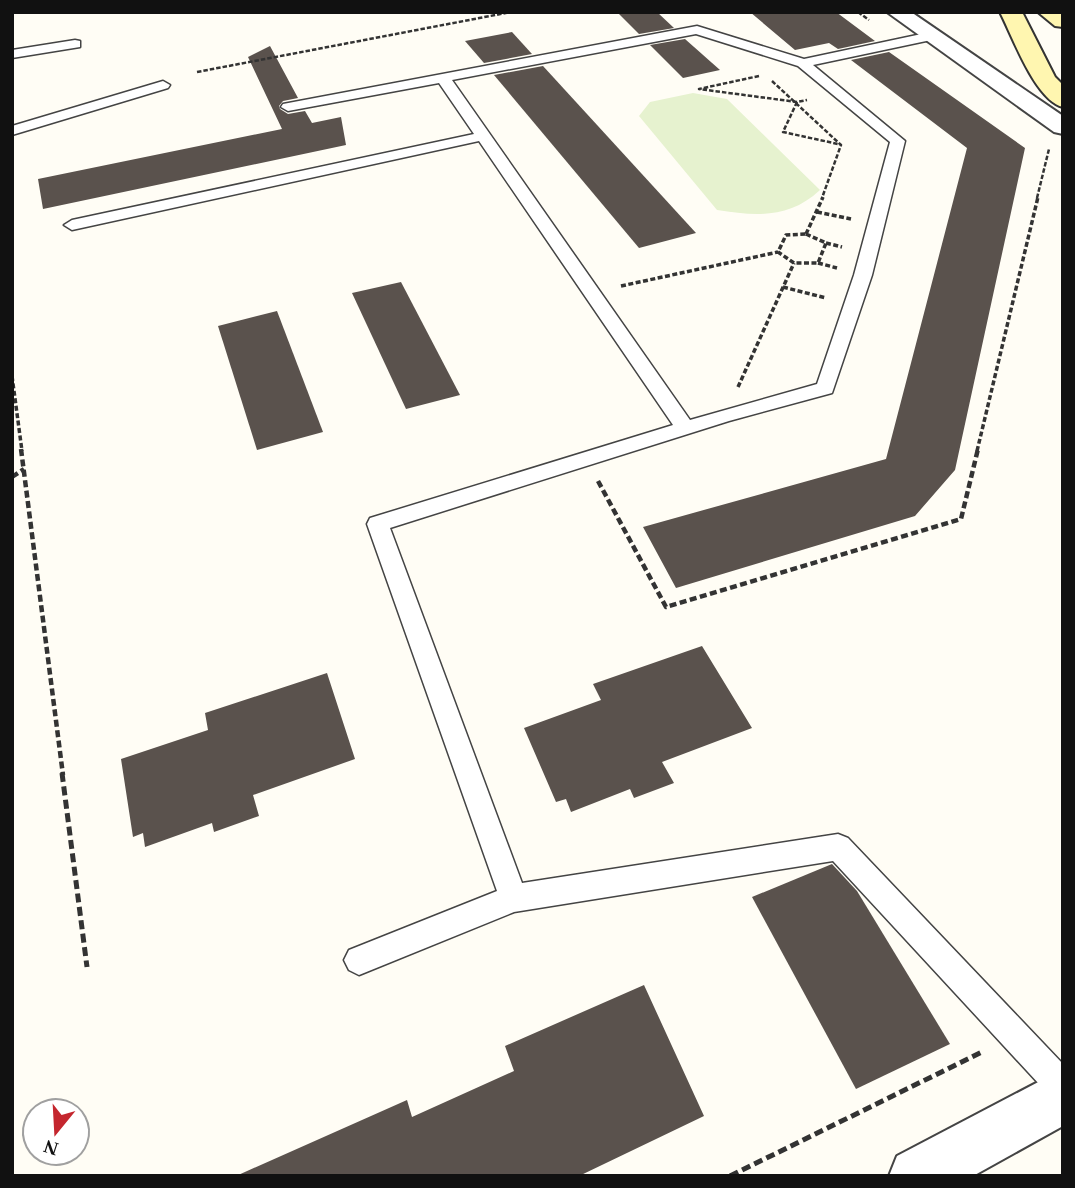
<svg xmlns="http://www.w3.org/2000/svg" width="1075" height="1188" font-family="Georgia,serif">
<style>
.pitch{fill:#e6f2cf}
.building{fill:#5a524d}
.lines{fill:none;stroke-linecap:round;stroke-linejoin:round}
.lane-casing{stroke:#444;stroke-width:3}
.street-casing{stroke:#444;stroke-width:4}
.secondary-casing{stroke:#333;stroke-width:4}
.path-far3{stroke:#333;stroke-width:2.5;stroke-dasharray:4.5 2;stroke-linecap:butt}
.path-far2{stroke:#333;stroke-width:3.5;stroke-dasharray:5 2.5;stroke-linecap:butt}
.path-far1{stroke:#333;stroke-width:4.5;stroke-dasharray:7 3.5;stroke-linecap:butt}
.path{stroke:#333;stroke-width:5;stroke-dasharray:9 4.5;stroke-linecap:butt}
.lane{fill:#fff;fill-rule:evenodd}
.street{fill:#fff;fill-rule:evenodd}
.secondary{fill:#fff6b0;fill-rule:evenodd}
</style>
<rect width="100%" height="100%" fill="#fffdf5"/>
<!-- pitch -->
<path class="pitch" d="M 693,93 L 727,99 L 820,190 C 789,219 756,216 717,210 L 639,116 L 650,102 Z"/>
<!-- building -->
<g class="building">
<polygon points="617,12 657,12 674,28 639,34"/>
<polygon points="750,12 836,12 875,41 838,49 829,43 795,50"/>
<polygon points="512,32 532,54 484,63 465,41"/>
<polygon points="685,39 720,70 683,78 650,45"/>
<polygon points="270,46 298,98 283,101 279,106 280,109 288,114 305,111 312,123 341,117 346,145 43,209 38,179 282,129 248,57"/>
<polygon points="889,52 1025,148 955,470 915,516 676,588 643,527 886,459 967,148 851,60"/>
<polygon points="543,66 696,233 639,248 494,75"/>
<polygon points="401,282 460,395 406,409 352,293"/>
<polygon points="277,311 323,432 257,450 218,326"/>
<polygon points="702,646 752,728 662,762 674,783 634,798 630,789 571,812 566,799 556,802 524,728 601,700 593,684"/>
<polygon points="327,673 355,759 253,795 259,816 214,832 212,823 145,847 143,833 133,837 121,759 208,730 205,713"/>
<polygon points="832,864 857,891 950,1044 856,1089 752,897"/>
<polygon points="644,985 704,1116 579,1176 236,1176 407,1100 412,1117 514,1071 505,1046"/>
</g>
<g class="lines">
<!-- lane casing -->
<g class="lane-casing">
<g id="lane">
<path d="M 697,26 L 804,59 L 931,32 L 937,36 L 931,40 L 813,65 L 905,141 L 872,275 L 832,393 L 729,421 L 390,528 L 522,883 L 838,834 L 848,838 L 1063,1064 L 1063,1103 L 1052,1098 L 833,861 L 514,912 L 359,975 L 349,970 L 344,960 L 349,950 L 497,891 L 367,524 L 370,518 L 673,425 L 479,141 L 72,230 L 64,225 L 72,220 L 474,134 L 439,83 L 288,111 L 281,107 L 283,104 ZM 696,34 L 798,66 L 890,142 L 854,275 L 817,384 L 690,420 L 452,80 Z"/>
<polygon points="75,40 80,41 80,47 12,58 12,50"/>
<polygon points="163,81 170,85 168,88 12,135 12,126"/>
</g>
</g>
<!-- street casing -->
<g class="street-casing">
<g id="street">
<polygon points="887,12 911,12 1063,116 1063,134 1054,132"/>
<polygon points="1063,1069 1063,1126 973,1176 889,1176 897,1156"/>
</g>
</g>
<!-- secondary casing -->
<g class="secondary-casing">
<g id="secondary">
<path d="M 1000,12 L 1022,12 L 1055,77 L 1063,85 L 1063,107 C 1035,100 1013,37 1000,12 Z"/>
<polygon points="1038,12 1063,12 1063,27 1055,26"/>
</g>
</g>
<!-- path-far3 -->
<g class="path-far3">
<polyline points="858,12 869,20"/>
<polyline points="197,72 511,12"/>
<polyline points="759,76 699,89 797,102 807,100"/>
<polyline points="772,81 841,145 822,198"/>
<polyline points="797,102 783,132 838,144"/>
<polyline points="1037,198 1049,149"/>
</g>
<!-- path-far2 -->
<g class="path-far2">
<polyline points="817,212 851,219"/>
<polyline points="806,234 823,197"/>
<polygon points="806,234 826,243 818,263 794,263 778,252 786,235"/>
<polyline points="826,243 842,247"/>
<polyline points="818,263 837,268"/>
<polyline points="621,286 778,252"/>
<polyline points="783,287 826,298"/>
<polyline points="12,376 22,451"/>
<polyline points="738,387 794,263"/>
<polyline points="977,451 1038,197"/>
</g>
<!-- path-far1 -->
<g class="path-far1">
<polyline points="21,449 63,775"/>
<polyline points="12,477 24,469"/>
<polyline points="598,481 666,607 961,519 978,449"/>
</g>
<!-- path -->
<g class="path">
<polyline points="62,773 87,967"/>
<polyline points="730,1176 984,1051"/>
</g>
<!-- lane -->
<use href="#lane" class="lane"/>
<!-- street -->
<use href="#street" class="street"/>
<!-- secondary -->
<use href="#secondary" class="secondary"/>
</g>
<!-- border -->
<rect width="1075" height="1188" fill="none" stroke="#111111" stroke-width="28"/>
<!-- north arrow -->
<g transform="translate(56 1132) rotate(198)"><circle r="33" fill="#ffffff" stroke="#a0a0a0" stroke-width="2"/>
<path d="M0-5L12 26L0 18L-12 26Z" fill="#c4262e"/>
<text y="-10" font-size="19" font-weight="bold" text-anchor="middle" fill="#111111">N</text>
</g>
</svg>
